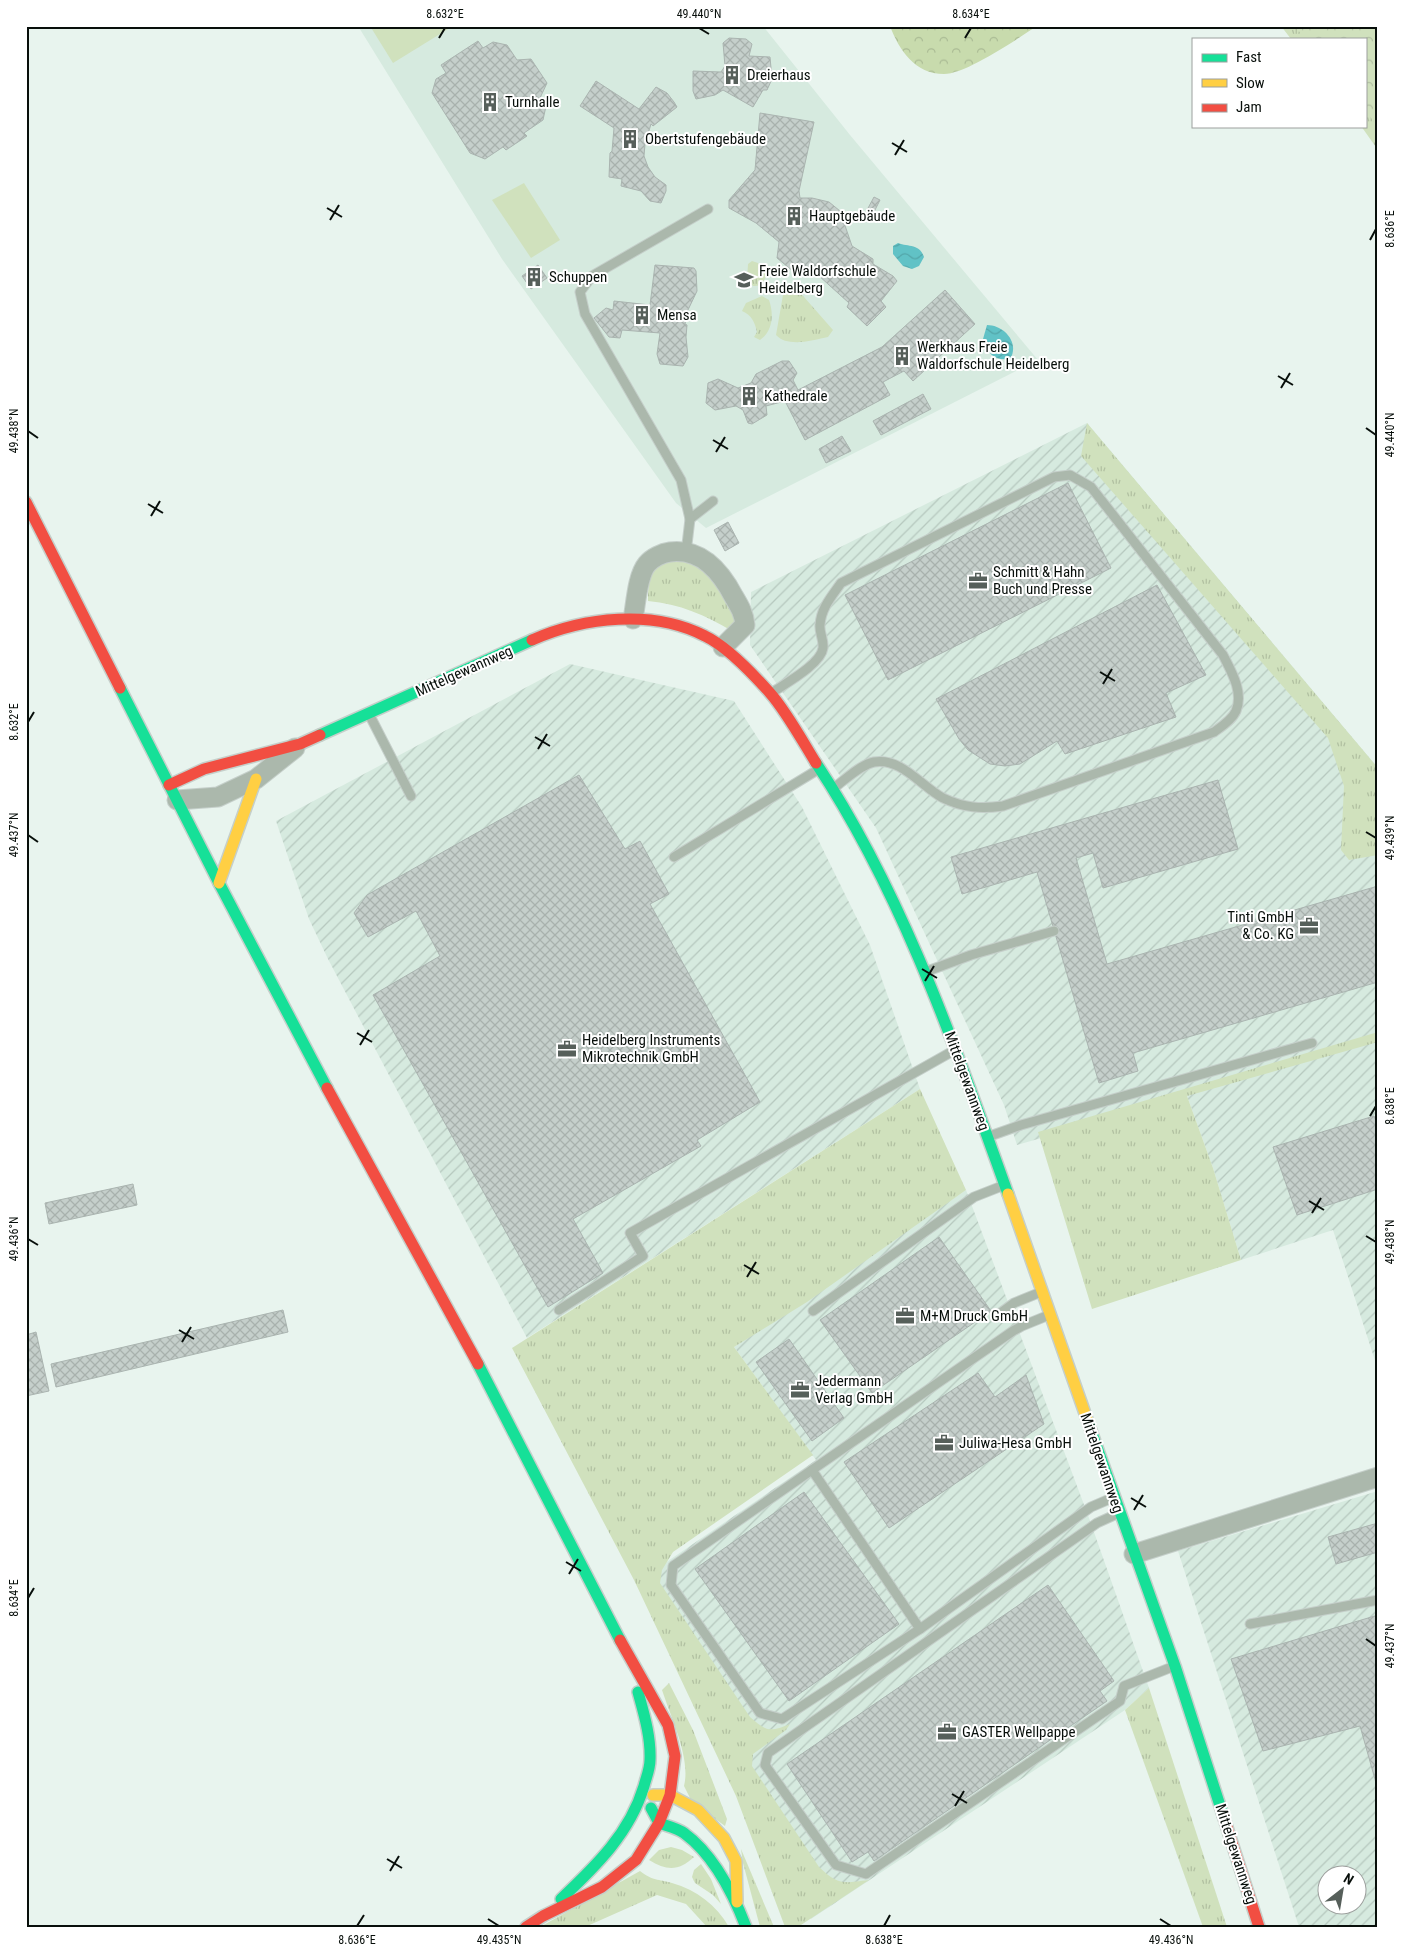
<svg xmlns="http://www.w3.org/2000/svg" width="1404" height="1953" font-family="'Roboto Condensed',sans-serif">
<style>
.built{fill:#d6eadf}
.industrial{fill:url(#industrial-furrows);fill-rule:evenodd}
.grass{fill:url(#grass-tufts)}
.forest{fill:url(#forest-crowns)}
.park{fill:url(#park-crowns)}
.pitch{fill:#d0e1bd}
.water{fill:url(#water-waves)}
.building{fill:url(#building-cross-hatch);stroke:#aab4b0}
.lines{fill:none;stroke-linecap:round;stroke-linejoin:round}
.lane-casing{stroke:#c5cfca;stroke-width:11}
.street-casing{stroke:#c5cfca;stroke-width:21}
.fast-casing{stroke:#c5cfca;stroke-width:14}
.slow-casing{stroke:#c5cfca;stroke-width:14}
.jam-casing{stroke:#c5cfca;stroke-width:14}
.lane{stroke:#abb8ac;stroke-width:9}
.street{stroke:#abb8ac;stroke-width:19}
.fast{stroke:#16e098;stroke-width:11}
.slow{stroke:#ffcf43;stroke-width:11}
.jam{stroke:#f24e42;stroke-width:11}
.ticks{fill:none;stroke:#080f0b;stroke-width:2}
.labels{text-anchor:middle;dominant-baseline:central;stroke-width:4;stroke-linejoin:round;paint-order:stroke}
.poi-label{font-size:15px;fill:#080f0b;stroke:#fff;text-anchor:start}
.street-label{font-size:15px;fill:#080f0b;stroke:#fff}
.neatline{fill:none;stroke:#080f0b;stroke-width:2}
.ticks-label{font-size:12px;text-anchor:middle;fill:#080f0b}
</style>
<defs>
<pattern id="industrial-furrows" width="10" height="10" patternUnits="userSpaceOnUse" patternTransform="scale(1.25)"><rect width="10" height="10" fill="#d6eadf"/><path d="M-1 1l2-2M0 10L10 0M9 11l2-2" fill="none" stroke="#b6c8be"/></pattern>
<pattern id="grass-tufts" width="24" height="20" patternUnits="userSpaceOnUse" patternTransform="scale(1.25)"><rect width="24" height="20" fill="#d0e1bd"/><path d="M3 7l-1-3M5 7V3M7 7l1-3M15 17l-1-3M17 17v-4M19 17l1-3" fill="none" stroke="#b1c0a1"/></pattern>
<pattern id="forest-crowns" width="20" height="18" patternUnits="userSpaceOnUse" patternTransform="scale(1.25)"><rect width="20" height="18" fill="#c8dbad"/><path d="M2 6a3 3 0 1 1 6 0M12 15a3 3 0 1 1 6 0" fill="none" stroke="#aabb94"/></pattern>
<pattern id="park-crowns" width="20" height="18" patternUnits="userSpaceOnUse" patternTransform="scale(1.25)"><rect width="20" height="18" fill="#d0e1bd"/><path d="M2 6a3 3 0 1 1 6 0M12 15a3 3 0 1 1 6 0" fill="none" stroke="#b1c0a1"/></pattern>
<pattern id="water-waves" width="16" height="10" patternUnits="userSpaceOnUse" patternTransform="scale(1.25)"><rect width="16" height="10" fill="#61c2c6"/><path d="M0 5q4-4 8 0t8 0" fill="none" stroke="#53a6a9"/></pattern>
<pattern id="building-cross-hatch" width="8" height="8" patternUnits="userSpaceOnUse" patternTransform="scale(1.25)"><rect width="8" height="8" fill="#c5cfcb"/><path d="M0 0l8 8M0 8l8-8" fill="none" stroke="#a8b1ad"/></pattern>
</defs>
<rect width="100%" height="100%" fill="#e8f4ee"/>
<!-- built -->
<polygon class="built" points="358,26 763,26 850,135 1038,360 706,528 676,503 502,259"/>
<!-- industrial -->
<g class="industrial">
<polygon points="1087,423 1378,768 1378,1370 1333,1230 1241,1260 1213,1168 1187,1096 1017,1145 1004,1105 876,828 750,645 751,592"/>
<polygon points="570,664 734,701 802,807 870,945 920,1089 527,1338 328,959 309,919 276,821"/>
<polygon points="966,1190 1089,1518 1149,1688 1125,1710 811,1919 643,1578 816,1460 734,1347"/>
<path d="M 1378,1491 L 1378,1927 L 1299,1927 L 1178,1551 ZM 1326,1876 L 1356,1876 L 1356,1906 L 1326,1906 Z"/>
</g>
<!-- grass -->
<g class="grass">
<polygon points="1281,26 1378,26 1378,150 1361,126 1365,126 1365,39 1291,39"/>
<path d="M 752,261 L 758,263 L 767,274 C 765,281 760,287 753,286 L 747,279 L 748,264 Z"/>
<path d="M 789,287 L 797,289 L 833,330 L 828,337 C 813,340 788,348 776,335 L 783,295 L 786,289 Z"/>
<path d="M 762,296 L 769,300 C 774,314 773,331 760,340 L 754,337 L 757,332 C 755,323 752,315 742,311 L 746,303 Z"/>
<polygon points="1087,423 1378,768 1378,855 1349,860 1341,850 1344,786 1328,738 1081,456"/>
<path d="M 670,559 L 694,562 L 718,583 L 738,622 L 732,631 C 705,615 680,604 648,601 C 648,580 650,569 670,559 Z"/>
<polygon points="1378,1032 1378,1042 1187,1096 1213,1168 1241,1260 1092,1309 1038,1132"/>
<path d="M 920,1089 L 966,1190 L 807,1302 L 734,1347 L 813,1455 L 673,1552 L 662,1570 L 660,1583 L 750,1717 C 767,1732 770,1732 790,1724 L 786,1730 L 753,1754 L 752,1766 L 819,1867 C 839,1886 843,1883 869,1880 L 798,1927 L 785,1927 L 736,1796 L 634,1580 L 512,1348 Z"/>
<path d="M 669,1683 L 693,1730 L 727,1819 L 725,1826 L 692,1802 L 684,1786 C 691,1758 671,1718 662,1690 Z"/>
<polygon points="1149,1688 1227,1927 1203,1927 1125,1710"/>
<path d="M 671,1847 L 682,1850 L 694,1857 C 679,1871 667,1871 649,1860 L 659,1850 Z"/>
<polygon points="741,1849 774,1927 760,1927 743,1863"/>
<polygon points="701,1864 711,1879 721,1904 713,1895 695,1883 692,1877 694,1870"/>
<path d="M 640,1871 C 653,1881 658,1879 672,1883 C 697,1890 716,1905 729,1927 L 707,1927 L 686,1904 L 657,1895 L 585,1927 L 540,1927 Z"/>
</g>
<!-- forest -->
<path class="forest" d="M 890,26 L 1037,26 C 1017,39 966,74 944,74 C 915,74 899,50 890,26 Z"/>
<!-- park -->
<polygon class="park" points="1295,26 1378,26 1378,127 1365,110 1365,39 1305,39"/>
<!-- pitch -->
<g class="pitch">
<polygon points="370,26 453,26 393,63"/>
<polygon points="524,183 560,240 531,258 492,200"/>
</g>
<!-- water -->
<g class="water">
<path d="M 898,243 C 909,247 920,244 924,257 L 919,266 L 912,269 L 903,266 L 893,254 L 893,246 Z"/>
<path d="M 987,325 C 1004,325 1020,343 1010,359 C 994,361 988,354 983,339 Z"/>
</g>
<!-- building -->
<g class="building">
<polygon points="729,38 746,39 752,44 749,56 770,57 772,79 767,90 763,90 753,107 723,90 715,95 696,99 693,91 693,71 721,72 725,66 723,43"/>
<polygon points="478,41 483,48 493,42 507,45 517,60 531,59 547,83 540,98 546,106 543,120 524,133 527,136 506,150 503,147 485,159 470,153 432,93 436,79 446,73 441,65"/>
<polygon points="596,81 639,109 656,87 667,93 674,102 677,107 653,126 651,124 645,144 644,156 648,167 655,177 666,185 666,191 661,203 650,201 641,191 621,186 622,179 609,177 610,153 612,151 614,128 580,106"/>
<polygon points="760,113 814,122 799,191 800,198 812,198 829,202 840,211 852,246 873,259 873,264 893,276 897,281 881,301 886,307 867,326 847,307 849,303 808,266 794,272 777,258 779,242 756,223 729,208 729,200 755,170"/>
<polygon points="874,197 880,200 873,214 867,210"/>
<polygon points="538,265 547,278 531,289 522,276"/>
<polygon points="655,265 694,268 696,271 697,291 687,312 685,324 687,325 686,337 688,357 683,366 660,364 657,354 660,333 622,330 620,338 609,337 594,318 606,308 613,310 614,301 650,305"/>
<polygon points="945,290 975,324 913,381 904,371 883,382 890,395 805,440 785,401 798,390 882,347"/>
<polygon points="782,361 789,361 797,373 793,380 798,390 785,401 766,406 767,415 752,424 748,423 743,410 736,406 715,410 706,403 708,383 718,379 738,388 751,383 756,374"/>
<polygon points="923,394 931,409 881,435 873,421"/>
<polygon points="842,436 851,451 826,463 819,449"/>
<polygon points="1068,483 1111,568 888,680 845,595"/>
<polygon points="728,522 739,543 725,551 714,530"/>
<polygon points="1157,585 1206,675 1166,693 1176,717 1065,754 1057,741 1020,764 1005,766 990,764 968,750 959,739 936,699"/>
<polygon points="579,775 625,849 640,841 669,894 650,904 760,1102 697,1140 701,1146 573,1219 603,1273 548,1307 373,995 440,956 416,911 368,937 354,913 367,895"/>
<polygon points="1218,780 1238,849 1103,888 1093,853 1076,858 1107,964 1378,886 1378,982 1133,1053 1138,1071 1099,1083 1037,872 962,894 951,857"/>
<polygon points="1374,1116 1378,1126 1378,1189 1297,1215 1273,1147"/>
<polygon points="133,1184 137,1205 49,1224 45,1203"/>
<polygon points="939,1237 991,1311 872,1393 820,1320"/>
<polygon points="283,1310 288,1332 56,1387 51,1364"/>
<polygon points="36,1332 49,1391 26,1396 26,1335"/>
<polygon points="789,1339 844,1418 812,1441 756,1362"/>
<polygon points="978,1373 995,1397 1026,1375 1044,1424 889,1528 844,1462"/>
<polygon points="804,1492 899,1624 789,1701 695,1569"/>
<polygon points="1378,1523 1378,1552 1336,1564 1328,1537"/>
<polygon points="1048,1585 1114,1681 1100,1691 1107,1701 874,1861 868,1852 852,1862 787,1764"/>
<polygon points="1378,1615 1378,1790 1360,1726 1263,1751 1231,1659"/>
</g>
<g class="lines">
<!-- lane casing -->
<g class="lane-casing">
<g id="lane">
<polyline points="690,519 713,501"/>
<polyline points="686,553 690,519 681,480 585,314 580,292 592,276 708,209"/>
<path d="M 773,692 C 786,683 821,664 823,648 C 824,640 819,632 820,625 C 821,608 832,596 841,583 L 1054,477 L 1070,475 L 1091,487 L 1223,655 C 1231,671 1244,692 1236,711 C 1232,720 1221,727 1214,732 L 1003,806 C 981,809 964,808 943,798 C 922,787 901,757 874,762 C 860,765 846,779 835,787"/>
<polyline points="369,714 411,796"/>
<polyline points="674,857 819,769"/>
<polyline points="925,972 971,955 1054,931"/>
<polyline points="990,1136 1021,1125 1312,1043"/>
<polyline points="559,1310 643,1256 630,1233 953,1051"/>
<polyline points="813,1311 974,1197 1002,1186"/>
<polyline points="1049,1315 1022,1326 1013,1331 673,1566 671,1585 760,1713 782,1719 920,1629 1091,1507 1112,1498"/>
<polyline points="995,1317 1014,1303 1041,1292"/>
<polyline points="812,1470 920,1629"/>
<polyline points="1119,1513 1097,1523 768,1753 765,1765 836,1865 866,1874 1120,1701 1124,1686 1172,1667"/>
<polyline points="1250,1624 1378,1600"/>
</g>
</g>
<!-- street casing -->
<g class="street-casing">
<g id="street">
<path d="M 633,619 C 636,604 637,576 647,564 C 652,558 662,553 670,552 C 702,548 721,572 734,597 C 740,607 744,614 745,625 L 723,647"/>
<polyline points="177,800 218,797 256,779 295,748"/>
<polyline points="1134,1554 1378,1477"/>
</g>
</g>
<!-- fast casing -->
<g class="fast-casing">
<g id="fast">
<polyline points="120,688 219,883 327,1088"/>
<polyline points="320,735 532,640"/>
<path d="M 816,763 C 903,894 955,1047 1008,1194"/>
<polyline points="478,1364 620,1640"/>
<polyline points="1088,1422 1175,1666 1223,1815"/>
<path d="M 651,1808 L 659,1823 C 667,1826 677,1828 684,1833 C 714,1855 733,1893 746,1927"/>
<path d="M 561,1899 C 596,1866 630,1833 644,1786 C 646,1778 650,1769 650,1760 C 651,1737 644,1714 638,1692"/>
</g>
</g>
<!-- slow casing -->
<g class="slow-casing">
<g id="slow">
<polyline points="219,883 256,779"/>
<polyline points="1008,1194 1088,1422"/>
<polyline points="653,1795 670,1795 698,1810 724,1838 736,1861 737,1902"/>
</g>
</g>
<!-- jam casing -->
<g class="jam-casing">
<g id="jam">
<polyline points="26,502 120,688"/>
<path d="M 532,640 C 584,617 653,609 705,636 C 726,646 754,675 770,693 C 786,711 803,742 816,763"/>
<polyline points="169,785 204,769 300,744 320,735"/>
<polyline points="327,1088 478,1364"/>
<polyline points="1223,1815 1259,1927"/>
<polyline points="526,1927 543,1916 602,1887 636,1860 659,1823 670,1795 675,1756 668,1725 620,1640"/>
</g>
</g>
<!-- lane -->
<use href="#lane" class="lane"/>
<!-- street -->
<use href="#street" class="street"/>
<!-- fast -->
<use href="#fast" class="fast"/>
<!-- slow -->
<use href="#slow" class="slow"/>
<!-- jam -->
<use href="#jam" class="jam"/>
</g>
<!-- ticks -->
<path class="ticks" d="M 699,28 L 709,34M 439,38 L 445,28M 965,38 L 971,28M 892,143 L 907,152M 895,155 L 904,140M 327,208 L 342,217M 330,220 L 339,205M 1370,240 L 1376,229M 1278,376 L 1293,385M 1281,388 L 1290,373M 1366,428 L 1376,435M 28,431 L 38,438M 713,440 L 728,449M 716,452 L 725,437M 148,504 L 163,513M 151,516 L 160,501M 1100,672 L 1115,681M 1103,684 L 1112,669M 28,722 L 34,712M 535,737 L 550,746M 538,749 L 547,734M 1366,832 L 1376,838M 28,835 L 38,842M 922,969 L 937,978M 925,981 L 934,966M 357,1033 L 372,1042M 360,1045 L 369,1030M 1370,1116 L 1376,1106M 1309,1201 L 1324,1210M 1312,1213 L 1321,1198M 1366,1236 L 1376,1242M 28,1239 L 38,1245M 744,1265 L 759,1274M 747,1277 L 756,1262M 179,1330 L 194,1339M 182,1342 L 191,1327M 1131,1498 L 1146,1507M 1134,1510 L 1143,1495M 566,1562 L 581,1571M 569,1574 L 578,1559M 28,1598 L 34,1588M 1366,1639 L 1376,1646M 952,1794 L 967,1803M 955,1806 L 964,1791M 387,1859 L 402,1868M 390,1871 L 399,1856M 488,1919 L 499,1926M 1160,1919 L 1171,1926M 357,1926 L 364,1915M 884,1926 L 890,1915"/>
<!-- icons -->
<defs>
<g id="building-bare" transform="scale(1.5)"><path d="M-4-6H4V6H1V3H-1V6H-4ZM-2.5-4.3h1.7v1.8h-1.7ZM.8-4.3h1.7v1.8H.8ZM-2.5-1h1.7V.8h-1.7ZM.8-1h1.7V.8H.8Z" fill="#565f5a" stroke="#fff" stroke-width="2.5" paint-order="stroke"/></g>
<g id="school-bare" transform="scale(1.5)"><path d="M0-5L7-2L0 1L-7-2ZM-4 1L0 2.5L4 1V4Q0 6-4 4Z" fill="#565f5a" stroke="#fff" stroke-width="2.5" paint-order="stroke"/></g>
<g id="office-bare" transform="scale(1.5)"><path d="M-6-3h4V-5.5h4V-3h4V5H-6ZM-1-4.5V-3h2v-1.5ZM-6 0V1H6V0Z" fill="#565f5a" stroke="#fff" stroke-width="2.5" paint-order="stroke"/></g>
</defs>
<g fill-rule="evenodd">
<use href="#building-bare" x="732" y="75"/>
<use href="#building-bare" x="490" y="102"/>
<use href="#building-bare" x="630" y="139"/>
<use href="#building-bare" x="794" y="216"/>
<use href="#building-bare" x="534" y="277"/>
<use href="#school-bare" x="744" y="280"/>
<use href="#building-bare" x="642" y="315"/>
<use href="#building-bare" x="902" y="356"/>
<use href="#building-bare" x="749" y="396"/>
<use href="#office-bare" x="978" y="581"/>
<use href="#office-bare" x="1309" y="926"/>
<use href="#office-bare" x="567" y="1049"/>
<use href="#office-bare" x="905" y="1316"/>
<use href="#office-bare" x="800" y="1390"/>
<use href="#office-bare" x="944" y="1443"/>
<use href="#office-bare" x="947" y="1732"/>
</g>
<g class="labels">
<!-- poi labels -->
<g class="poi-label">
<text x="747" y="75">Dreierhaus</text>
<text x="505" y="102">Turnhalle</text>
<text x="645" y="139">Obertstufengebäude</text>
<text x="809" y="216">Hauptgebäude</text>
<text x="759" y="271">Freie Waldorfschule<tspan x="759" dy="17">Heidelberg</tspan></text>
<text x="549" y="277">Schuppen</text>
<text x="657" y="315">Mensa</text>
<text x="917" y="347">Werkhaus Freie<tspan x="917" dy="17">Waldorfschule Heidelberg</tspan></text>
<text x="764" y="396">Kathedrale</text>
<text x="993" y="572">Schmitt &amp; Hahn<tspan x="993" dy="17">Buch und Presse</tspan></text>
<text x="1294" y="917" text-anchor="end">Tinti GmbH<tspan x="1294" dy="17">&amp; Co. KG</tspan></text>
<text x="582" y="1040">Heidelberg Instruments<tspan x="582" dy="17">Mikrotechnik GmbH</tspan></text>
<text x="920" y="1316">M+M Druck GmbH</text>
<text x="815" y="1381">Jedermann<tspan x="815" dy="17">Verlag GmbH</tspan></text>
<text x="959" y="1443">Juliwa-Hesa GmbH</text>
<text x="962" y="1732">GASTER Wellpappe</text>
</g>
<!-- street labels -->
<g class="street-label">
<text transform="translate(464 671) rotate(-24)">Mittelgewannweg</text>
<text transform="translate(967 1081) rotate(70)">Mittelgewannweg</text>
<text transform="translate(1102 1463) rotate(71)">Mittelgewannweg</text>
<text transform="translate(1236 1854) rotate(72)">Mittelgewannweg</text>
</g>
</g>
<!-- border -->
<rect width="1404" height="1953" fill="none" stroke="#ffffff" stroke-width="55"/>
<!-- legend -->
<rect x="1192" y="38" width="175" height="90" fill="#ffffff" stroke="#9c9f9d"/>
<rect x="1202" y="54" width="25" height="8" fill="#16e098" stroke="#9c9f9d"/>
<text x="1236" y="62" font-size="15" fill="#080f0b">Fast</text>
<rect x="1202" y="79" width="25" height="8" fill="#ffcf43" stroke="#9c9f9d"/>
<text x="1236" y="88" font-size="15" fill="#080f0b">Slow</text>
<rect x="1202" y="104" width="25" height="8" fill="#f24e42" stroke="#9c9f9d"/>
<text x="1236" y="112" font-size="15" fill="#080f0b">Jam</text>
<!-- north arrow -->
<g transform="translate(1342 1890) rotate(31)"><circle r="24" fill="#ffffff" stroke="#9c9f9d"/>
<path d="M0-4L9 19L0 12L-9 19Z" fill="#565f5a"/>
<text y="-8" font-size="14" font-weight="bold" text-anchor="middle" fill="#080f0b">N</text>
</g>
<rect x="28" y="28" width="1348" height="1898" class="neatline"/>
<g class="ticks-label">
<text x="445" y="18">8.632°E</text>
<text x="699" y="18">49.440°N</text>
<text x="971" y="18">8.634°E</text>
<text transform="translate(1390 229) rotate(-90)" y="4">8.636°E</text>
<text transform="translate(14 431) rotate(-90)" y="4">49.438°N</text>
<text transform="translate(1390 435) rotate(-90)" y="4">49.440°N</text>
<text transform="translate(14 722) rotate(-90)" y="4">8.632°E</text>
<text transform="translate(14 835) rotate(-90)" y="4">49.437°N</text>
<text transform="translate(1390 838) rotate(-90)" y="4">49.439°N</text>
<text transform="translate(1390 1106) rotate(-90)" y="4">8.638°E</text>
<text transform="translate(14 1239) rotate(-90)" y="4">49.436°N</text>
<text transform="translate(1390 1242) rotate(-90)" y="4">49.438°N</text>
<text transform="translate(14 1598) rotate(-90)" y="4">8.634°E</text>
<text transform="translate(1390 1646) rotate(-90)" y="4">49.437°N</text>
<text x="357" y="1944">8.636°E</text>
<text x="499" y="1944">49.435°N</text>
<text x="884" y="1944">8.638°E</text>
<text x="1171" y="1944">49.436°N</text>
</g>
</svg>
